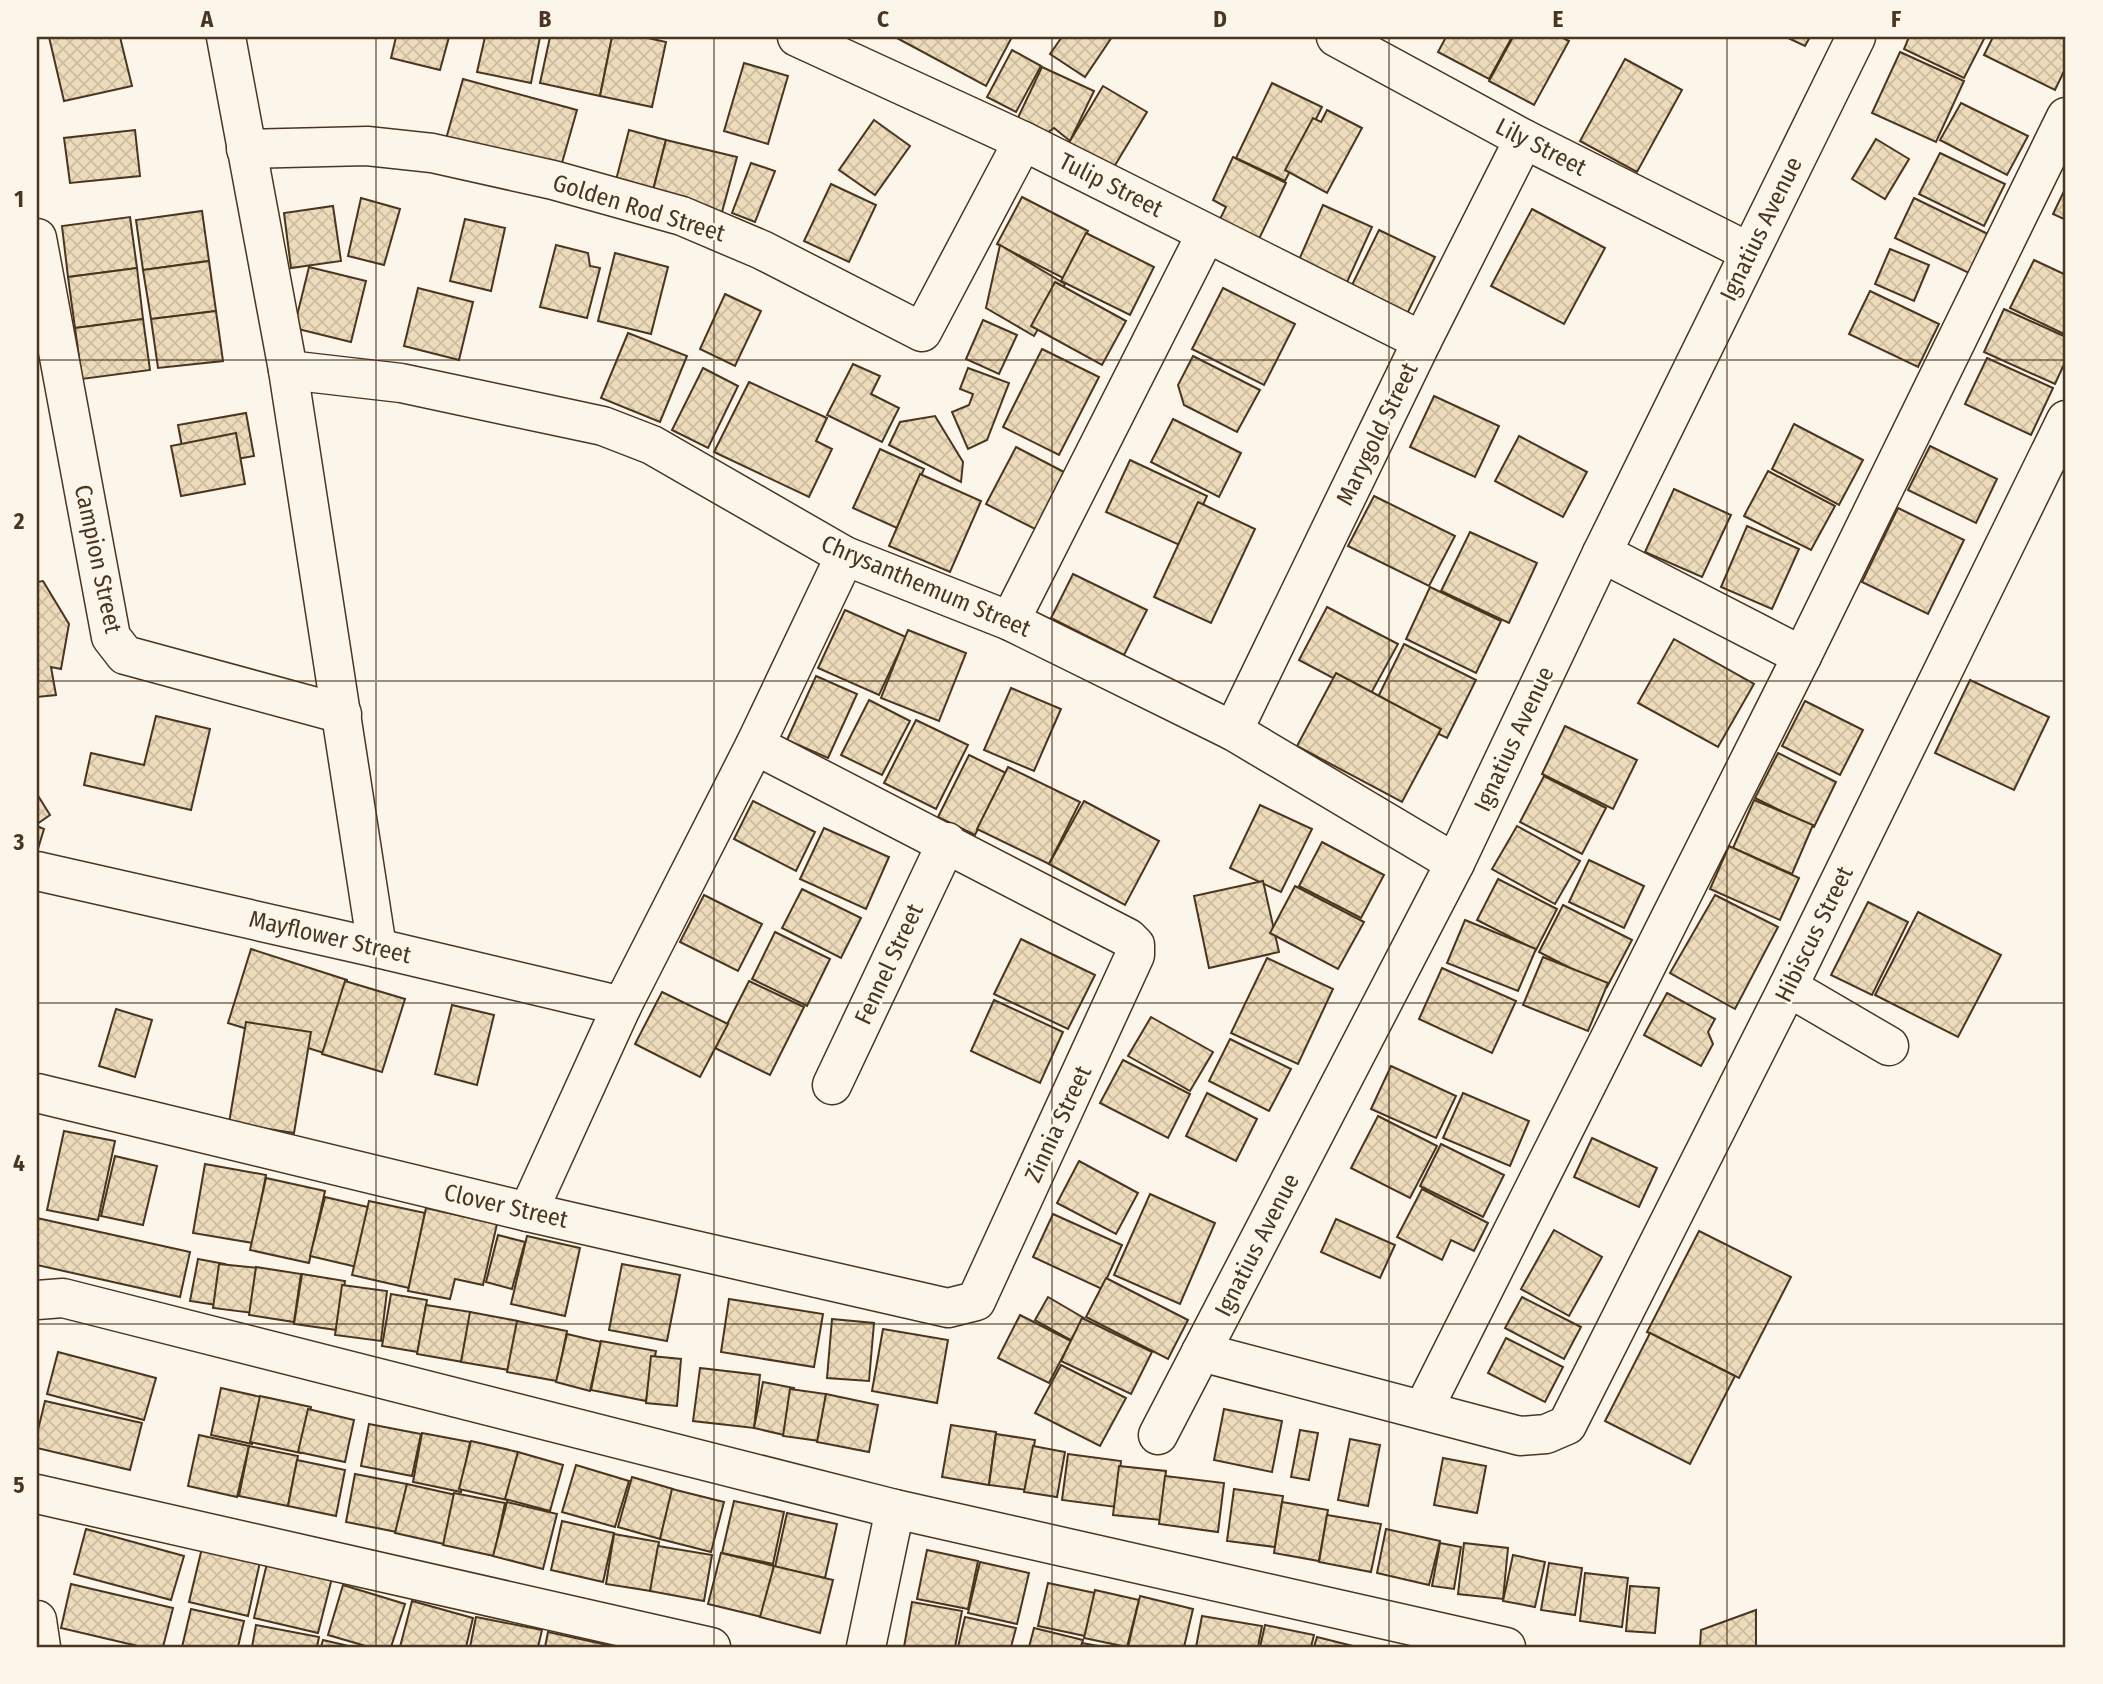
<svg xmlns="http://www.w3.org/2000/svg" width="2103" height="1684" font-family="'Fira Sans Condensed',sans-serif">
<style>
.building{fill:url(#building-cross-hatch);stroke:#4a3520;stroke-width:2}
.lines{fill:none;stroke-linecap:round;stroke-linejoin:round}
.minor-casing{stroke:#4a3520;stroke-width:41}
.minor{stroke:#fbf6e9;stroke-width:38}
.grid{fill:none;stroke:#4a3520;stroke-width:2;stroke-opacity:0.55}
.labels{text-anchor:middle;dominant-baseline:central;stroke-width:5;stroke-linejoin:round;paint-order:stroke}
.street-label{font-size:24px;fill:#4a3520;stroke:#fbf6e9}
.neatline{fill:none;stroke:#4a3520;stroke-width:2.5}
.grid-label{font-size:23px;text-anchor:middle;font-weight:bold;fill:#4a3520}
</style>
<defs>
<pattern id="building-cross-hatch" width="8" height="8" patternUnits="userSpaceOnUse" patternTransform="scale(1.75)"><rect width="8" height="8" fill="#ecdcbc"/><path d="M0 0l8 8M0 8l8-8" fill="none" stroke="#ccbda1"/></pattern>
</defs>
<rect width="100%" height="100%" fill="#fbf6e9"/>
<!-- building -->
<g class="building">
<polygon points="49,37 120,37 132,86 64,101"/>
<polygon points="396,37 449,37 440,70 391,58"/>
<polygon points="485,37 540,37 531,83 477,72"/>
<polygon points="550,37 612,37 600,96 540,83"/>
<polygon points="612,37 643,37 666,42 652,107 600,96"/>
<polygon points="895,37 1012,37 986,86"/>
<polygon points="1062,37 1112,37 1085,77 1050,54"/>
<polygon points="1446,37 1512,37 1489,79 1438,52"/>
<polygon points="1513,37 1561,37 1569,41 1534,105 1489,81"/>
<polygon points="1786,37 1810,37 1805,46"/>
<polygon points="1909,37 1985,37 1964,78 1904,49"/>
<polygon points="1993,37 2066,37 2066,67 2055,90 1984,55"/>
<polygon points="1012,50 1041,66 1016,112 987,97"/>
<polygon points="1900,52 1964,81 1936,142 1872,113"/>
<polygon points="1625,59 1682,90 1637,172 1580,141"/>
<polygon points="744,63 788,76 768,144 724,131"/>
<polygon points="1042,67 1094,91 1070,141 1054,128 1041,137 1015,124"/>
<polygon points="463,79 577,110 558,177 444,146"/>
<polygon points="1272,83 1322,107 1285,181 1236,158"/>
<polygon points="1103,86 1147,112 1108,177 1064,151"/>
<polygon points="1961,103 2028,136 2007,175 1940,140"/>
<polygon points="1327,110 1362,128 1327,193 1285,170 1313,118 1321,122"/>
<polygon points="874,120 910,146 875,195 839,170"/>
<polygon points="135,130 140,176 70,183 64,138"/>
<polygon points="629,130 666,140 652,194 615,184"/>
<polygon points="1876,139 1909,159 1885,199 1852,179"/>
<polygon points="666,140 737,157 722,212 652,194"/>
<polygon points="1940,153 2005,184 1984,226 1919,194"/>
<polygon points="1233,157 1286,183 1258,241 1218,223 1226,207 1213,200"/>
<polygon points="751,163 775,171 755,222 732,213"/>
<polygon points="831,184 876,205 849,262 804,241"/>
<polygon points="2066,187 2066,220 2053,214"/>
<polygon points="1022,197 1088,231 1063,278 997,244"/>
<polygon points="361,198 400,209 384,265 348,256"/>
<polygon points="1914,198 1988,234 1969,273 1895,238"/>
<polygon points="1323,205 1372,227 1343,291 1295,269"/>
<polygon points="333,206 341,261 291,268 284,213"/>
<polygon points="1532,209 1605,248 1564,324 1491,286"/>
<polygon points="202,211 209,261 143,270 136,220"/>
<polygon points="130,217 137,268 68,277 62,226"/>
<polygon points="465,219 505,228 491,291 450,281"/>
<polygon points="1379,230 1435,257 1405,318 1349,291"/>
<polygon points="1086,233 1154,267 1130,315 1061,281"/>
<polygon points="556,245 588,253 590,266 600,268 587,318 540,307"/>
<polygon points="1000,245 1065,284 1034,336 986,308"/>
<polygon points="1890,249 1929,265 1914,301 1875,284"/>
<polygon points="615,253 668,267 651,334 598,321"/>
<polygon points="2034,260 2066,275 2066,335 2010,308"/>
<polygon points="209,261 216,311 151,319 143,270"/>
<polygon points="309,267 366,281 351,342 294,328"/>
<polygon points="137,268 143,319 75,328 68,277"/>
<polygon points="1055,282 1126,321 1102,365 1031,326"/>
<polygon points="418,288 473,302 459,360 404,346"/>
<polygon points="1223,288 1295,324 1264,385 1192,349"/>
<polygon points="1870,291 1939,324 1918,367 1849,334"/>
<polygon points="725,294 761,311 735,366 700,349"/>
<polygon points="2004,309 2066,337 2066,360 2055,384 1984,352"/>
<polygon points="216,311 223,361 158,368 151,319"/>
<polygon points="143,319 150,370 82,379 75,328"/>
<polygon points="983,320 1017,335 999,374 966,359"/>
<polygon points="628,333 687,356 660,422 601,398"/>
<polygon points="1042,349 1099,377 1059,455 1003,427"/>
<polygon points="1193,356 1260,390 1237,432 1184,405 1178,385"/>
<polygon points="1987,358 2053,388 2031,435 1965,404"/>
<polygon points="853,364 880,376 871,394 899,408 882,442 827,415"/>
<polygon points="703,368 738,386 708,448 672,430"/>
<polygon points="968,368 1009,383 987,440 968,449 952,412 969,405 973,394 960,389"/>
<polygon points="749,382 827,418 816,441 832,449 809,497 714,452"/>
<polygon points="1434,396 1499,426 1475,477 1410,447"/>
<polygon points="246,413 254,456 186,468 178,425"/>
<polygon points="935,416 963,462 961,482 889,445 900,422"/>
<polygon points="1173,419 1241,453 1219,497 1151,462"/>
<polygon points="1794,424 1863,460 1839,505 1772,469"/>
<polygon points="236,433 245,484 181,496 171,446"/>
<polygon points="1519,436 1587,472 1563,517 1495,481"/>
<polygon points="1930,446 1997,479 1976,523 1908,490"/>
<polygon points="1016,447 1064,472 1035,529 986,504"/>
<polygon points="880,449 924,469 897,528 853,508"/>
<polygon points="1130,460 1207,496 1184,547 1106,512"/>
<polygon points="1768,471 1835,506 1811,550 1744,516"/>
<polygon points="920,474 981,501 950,572 889,546"/>
<polygon points="1674,489 1731,515 1702,577 1645,552"/>
<polygon points="1374,496 1455,536 1429,586 1348,546"/>
<polygon points="1198,502 1255,529 1211,623 1154,597"/>
<polygon points="1898,508 1964,540 1928,614 1862,582"/>
<polygon points="1747,526 1799,549 1772,609 1721,587"/>
<polygon points="1470,532 1537,563 1509,623 1441,591"/>
<polygon points="1073,574 1147,610 1124,655 1051,618"/>
<polygon points="43,581 69,624 61,669 51,667 56,695 37,697 37,582"/>
<polygon points="1430,587 1501,621 1476,673 1406,639"/>
<polygon points="1327,607 1398,644 1369,697 1299,660"/>
<polygon points="845,610 906,637 879,695 818,668"/>
<polygon points="908,630 966,653 939,721 881,698"/>
<polygon points="1674,639 1754,684 1718,747 1638,703"/>
<polygon points="1404,644 1476,680 1447,738 1375,703"/>
<polygon points="1336,673 1441,729 1402,802 1297,746"/>
<polygon points="816,676 857,694 828,758 787,740"/>
<polygon points="1970,680 2049,717 2014,790 1935,753"/>
<polygon points="1011,688 1061,709 1034,771 984,750"/>
<polygon points="869,700 910,721 882,775 841,755"/>
<polygon points="1805,701 1863,730 1840,775 1782,746"/>
<polygon points="156,716 210,729 191,810 84,785 91,753 144,765"/>
<polygon points="916,720 968,745 936,809 884,783"/>
<polygon points="1565,726 1637,760 1613,809 1542,774"/>
<polygon points="1778,753 1836,782 1814,827 1755,798"/>
<polygon points="969,755 1006,773 975,835 938,817"/>
<polygon points="1008,767 1080,802 1049,864 977,829"/>
<polygon points="1544,776 1606,808 1582,854 1520,822"/>
<polygon points="37,794 50,815 37,824"/>
<polygon points="1754,800 1813,825 1792,874 1733,848"/>
<polygon points="753,801 815,832 796,871 734,839"/>
<polygon points="1084,801 1159,841 1125,905 1049,864"/>
<polygon points="1260,805 1312,829 1281,892 1230,868"/>
<polygon points="37,826 44,829 37,852"/>
<polygon points="1517,826 1580,861 1555,904 1492,869"/>
<polygon points="824,828 889,857 866,909 800,879"/>
<polygon points="1322,842 1384,875 1361,918 1299,886"/>
<polygon points="1729,846 1799,878 1780,920 1710,889"/>
<polygon points="1589,860 1644,886 1624,928 1569,902"/>
<polygon points="1498,879 1557,909 1536,950 1477,920"/>
<polygon points="1263,881 1279,952 1209,968 1194,896"/>
<polygon points="1295,886 1364,922 1338,969 1270,933"/>
<polygon points="802,889 861,918 841,958 782,928"/>
<polygon points="704,895 762,924 738,971 680,942"/>
<polygon points="1715,895 1778,927 1735,1009 1670,973"/>
<polygon points="1868,902 1908,922 1872,995 1831,975"/>
<polygon points="1563,905 1632,940 1607,987 1539,952"/>
<polygon points="1918,912 2001,955 1958,1037 1875,995"/>
<polygon points="1465,920 1536,949 1518,991 1447,963"/>
<polygon points="775,932 830,959 807,1006 752,979"/>
<polygon points="1021,939 1095,975 1068,1029 994,994"/>
<polygon points="251,949 347,980 324,1053 228,1023"/>
<polygon points="1543,957 1608,983 1588,1031 1523,1005"/>
<polygon points="1267,958 1333,989 1298,1064 1231,1033"/>
<polygon points="1442,968 1516,1001 1492,1053 1419,1019"/>
<polygon points="345,981 405,999 382,1072 322,1054"/>
<polygon points="749,981 804,1007 770,1075 715,1048"/>
<polygon points="662,992 728,1024 700,1077 635,1044"/>
<polygon points="1667,993 1715,1019 1708,1032 1713,1044 1701,1066 1644,1035"/>
<polygon points="994,1000 1063,1032 1040,1083 971,1051"/>
<polygon points="452,1005 494,1015 477,1085 435,1074"/>
<polygon points="116,1009 152,1020 135,1077 99,1066"/>
<polygon points="1151,1017 1213,1052 1190,1091 1128,1056"/>
<polygon points="246,1022 311,1032 294,1133 229,1123"/>
<polygon points="1230,1039 1291,1069 1269,1111 1209,1081"/>
<polygon points="1123,1060 1190,1094 1168,1138 1100,1103"/>
<polygon points="1391,1066 1456,1096 1436,1138 1371,1109"/>
<polygon points="1207,1093 1257,1119 1236,1161 1186,1136"/>
<polygon points="1463,1093 1529,1121 1510,1166 1443,1138"/>
<polygon points="1378,1116 1437,1146 1410,1198 1351,1168"/>
<polygon points="64,1131 115,1141 98,1220 47,1210"/>
<polygon points="1592,1138 1657,1168 1639,1207 1574,1177"/>
<polygon points="1441,1144 1504,1175 1483,1217 1420,1186"/>
<polygon points="115,1156 157,1166 143,1225 101,1216"/>
<polygon points="1079,1161 1138,1193 1116,1234 1057,1203"/>
<polygon points="205,1164 266,1175 253,1243 193,1233"/>
<polygon points="266,1178 325,1191 309,1263 250,1250"/>
<polygon points="1422,1189 1488,1223 1474,1251 1451,1240 1442,1260 1397,1237"/>
<polygon points="1150,1194 1215,1223 1180,1304 1114,1275"/>
<polygon points="325,1197 372,1208 357,1267 310,1256"/>
<polygon points="369,1201 425,1213 409,1288 352,1275"/>
<polygon points="426,1208 497,1224 483,1285 455,1279 450,1299 408,1291"/>
<polygon points="1053,1214 1122,1245 1102,1289 1033,1257"/>
<polygon points="37,1218 190,1252 180,1297 37,1265"/>
<polygon points="1336,1219 1395,1245 1380,1278 1321,1252"/>
<polygon points="1554,1230 1602,1257 1569,1316 1521,1289"/>
<polygon points="1699,1231 1791,1277 1739,1378 1647,1332"/>
<polygon points="498,1235 525,1242 512,1289 486,1282"/>
<polygon points="527,1236 580,1248 565,1316 511,1304"/>
<polygon points="198,1259 225,1264 217,1305 190,1301"/>
<polygon points="219,1264 258,1268 253,1313 213,1308"/>
<polygon points="622,1264 680,1275 667,1341 609,1330"/>
<polygon points="256,1267 301,1274 294,1322 249,1315"/>
<polygon points="302,1274 345,1281 337,1330 294,1324"/>
<polygon points="1106,1278 1188,1320 1168,1359 1086,1317"/>
<polygon points="342,1285 387,1291 381,1341 335,1335"/>
<polygon points="391,1294 427,1300 418,1352 382,1346"/>
<polygon points="1048,1297 1084,1318 1071,1340 1035,1320"/>
<polygon points="1522,1297 1581,1327 1564,1359 1505,1328"/>
<polygon points="729,1299 823,1314 814,1367 721,1352"/>
<polygon points="426,1305 471,1312 463,1362 417,1354"/>
<polygon points="470,1312 518,1321 509,1370 461,1362"/>
<polygon points="1020,1315 1071,1341 1049,1383 998,1358"/>
<polygon points="1082,1318 1152,1352 1131,1394 1061,1361"/>
<polygon points="832,1319 874,1323 869,1381 827,1378"/>
<polygon points="517,1321 567,1331 557,1381 507,1372"/>
<polygon points="883,1329 948,1340 937,1403 872,1391"/>
<polygon points="1650,1333 1735,1376 1690,1464 1605,1421"/>
<polygon points="567,1334 601,1342 590,1391 556,1382"/>
<polygon points="1506,1338 1563,1367 1545,1402 1488,1373"/>
<polygon points="601,1341 656,1351 646,1401 591,1390"/>
<polygon points="58,1352 156,1378 144,1420 47,1394"/>
<polygon points="651,1356 681,1359 677,1406 646,1403"/>
<polygon points="1061,1365 1126,1398 1100,1446 1035,1413"/>
<polygon points="700,1368 760,1375 754,1428 693,1421"/>
<polygon points="763,1382 794,1388 784,1435 754,1428"/>
<polygon points="221,1388 261,1397 252,1444 211,1435"/>
<polygon points="790,1389 826,1394 820,1441 783,1436"/>
<polygon points="826,1394 878,1405 869,1452 817,1442"/>
<polygon points="260,1396 311,1407 301,1453 250,1442"/>
<polygon points="45,1401 142,1423 130,1470 37,1448 37,1434"/>
<polygon points="308,1409 354,1420 345,1462 298,1452"/>
<polygon points="1224,1409 1282,1421 1272,1472 1214,1460"/>
<polygon points="369,1424 421,1434 412,1476 361,1466"/>
<polygon points="951,1425 996,1432 989,1485 942,1477"/>
<polygon points="1300,1430 1318,1433 1309,1480 1291,1477"/>
<polygon points="422,1433 470,1442 461,1492 413,1482"/>
<polygon points="996,1434 1035,1440 1027,1490 989,1485"/>
<polygon points="199,1435 249,1446 237,1497 188,1486"/>
<polygon points="1350,1439 1380,1445 1368,1506 1338,1500"/>
<polygon points="471,1441 518,1452 507,1500 459,1489"/>
<polygon points="249,1446 298,1456 288,1506 239,1496"/>
<polygon points="1033,1446 1065,1452 1057,1497 1024,1492"/>
<polygon points="518,1452 563,1465 550,1511 505,1499"/>
<polygon points="1068,1454 1121,1461 1116,1507 1062,1500"/>
<polygon points="1443,1458 1486,1466 1477,1513 1434,1505"/>
<polygon points="297,1460 345,1470 336,1516 288,1506"/>
<polygon points="576,1465 629,1481 615,1527 562,1512"/>
<polygon points="1119,1466 1166,1471 1161,1520 1113,1515"/>
<polygon points="355,1474 407,1484 397,1532 346,1522"/>
<polygon points="1165,1476 1224,1483 1218,1532 1159,1524"/>
<polygon points="632,1477 673,1489 660,1539 618,1527"/>
<polygon points="407,1484 456,1495 444,1544 395,1533"/>
<polygon points="672,1489 724,1502 711,1552 660,1539"/>
<polygon points="1234,1489 1283,1496 1275,1547 1227,1541"/>
<polygon points="454,1493 505,1503 494,1556 443,1545"/>
<polygon points="734,1501 784,1512 773,1564 722,1553"/>
<polygon points="507,1502 557,1514 543,1569 493,1556"/>
<polygon points="1282,1502 1328,1510 1319,1561 1274,1553"/>
<polygon points="787,1513 837,1524 825,1578 775,1567"/>
<polygon points="1327,1515 1381,1524 1371,1572 1319,1562"/>
<polygon points="562,1521 614,1533 603,1582 551,1570"/>
<polygon points="86,1529 184,1556 171,1600 74,1574"/>
<polygon points="1386,1529 1440,1541 1429,1585 1377,1573"/>
<polygon points="614,1534 659,1542 651,1591 606,1584"/>
<polygon points="1440,1543 1461,1547 1454,1589 1432,1586"/>
<polygon points="1464,1543 1508,1548 1503,1599 1458,1594"/>
<polygon points="658,1546 712,1555 704,1601 650,1591"/>
<polygon points="202,1548 260,1562 248,1616 189,1602"/>
<polygon points="927,1550 978,1561 968,1609 917,1599"/>
<polygon points="721,1553 774,1566 762,1617 708,1604"/>
<polygon points="1513,1555 1545,1562 1535,1607 1503,1601"/>
<polygon points="268,1559 333,1574 318,1633 254,1618"/>
<polygon points="980,1562 1029,1573 1017,1624 968,1613"/>
<polygon points="1549,1563 1582,1568 1575,1615 1541,1610"/>
<polygon points="774,1566 833,1580 820,1633 760,1617"/>
<polygon points="1585,1573 1628,1578 1622,1627 1580,1621"/>
<polygon points="1048,1583 1095,1593 1085,1636 1038,1626"/>
<polygon points="71,1584 173,1608 163,1647 142,1647 61,1628"/>
<polygon points="343,1585 405,1604 391,1647 369,1647 328,1635"/>
<polygon points="1630,1586 1659,1588 1655,1633 1626,1631"/>
<polygon points="1095,1590 1139,1600 1127,1647 1084,1638"/>
<polygon points="1140,1596 1193,1609 1184,1647 1128,1647"/>
<polygon points="412,1601 473,1618 466,1647 400,1647"/>
<polygon points="912,1602 962,1611 955,1647 904,1647"/>
<polygon points="191,1609 244,1621 238,1647 182,1647"/>
<polygon points="1756,1610 1756,1647 1700,1647 1701,1630"/>
<polygon points="1202,1616 1262,1626 1258,1647 1196,1647"/>
<polygon points="476,1617 542,1630 538,1647 470,1647"/>
<polygon points="965,1617 1016,1628 1011,1647 958,1647"/>
<polygon points="256,1625 319,1637 317,1647 252,1647"/>
<polygon points="1265,1625 1314,1635 1311,1647 1260,1647"/>
<polygon points="1034,1628 1083,1640 1081,1647 1029,1647"/>
<polygon points="548,1632 612,1646 612,1647 545,1647"/>
<polygon points="1317,1637 1357,1647 1314,1647"/>
<polygon points="323,1640 353,1647 321,1647"/>
<polygon points="1082,1643 1104,1647 1081,1647"/>
</g>
<g class="lines">
<!-- minor casing -->
<g class="minor-casing">
<g id="minor">
<polyline points="226,37 288,370 377,948"/>
<polyline points="797,37 1023,141 1422,341"/>
<polyline points="1336,37 1524,139 1749,252"/>
<polyline points="246,149 367,146 432,153 553,180 682,216 762,250 922,332 1023,141"/>
<polyline points="37,238 111,637 125,655 342,714"/>
<polyline points="288,370 401,383 603,426 652,445 845,556 1010,621 1233,731 1455,863"/>
<polyline points="1602,553 1802,656"/>
<polyline points="1010,621 1206,234"/>
<polyline points="1233,731 1422,341 1524,139"/>
<polyline points="37,871 377,948 622,1006"/>
<polyline points="1788,987 1889,1046"/>
<polyline points="832,1085 947,842"/>
<polyline points="37,1093 528,1212 948,1308 976,1301 1135,955 1135,945 1128,938 755,745"/>
<polyline points="528,1212 622,1006 755,745 845,556"/>
<polyline points="37,1300 63,1298 895,1509 1506,1647"/>
<polyline points="1201,1352 1520,1436 1546,1434 1567,1425 1788,987 2066,420"/>
<polyline points="1423,1410 1802,656 2066,117"/>
<polyline points="1158,1435 1455,863 1602,553 1856,37"/>
<polyline points="37,1494 711,1647"/>
<polyline points="37,1620 41,1647"/>
<polyline points="866,1647 895,1509"/>
</g>
</g>
<!-- minor -->
<use href="#minor" class="minor"/>
</g>
<!-- grid -->
<path class="grid" d="M 376,37 L 376,1647M 714,37 L 714,1647M 1052,37 L 1052,1647M 1389,37 L 1389,1647M 1727,37 L 1727,1647M 37,360 L 2066,360M 37,681 L 2066,681M 37,1003 L 2066,1003M 37,1324 L 2066,1324"/>
<g class="labels">
<!-- street labels -->
<g class="street-label">
<text transform="translate(1541 147) rotate(27)">Lily Street</text>
<text transform="translate(1111 185) rotate(27)">Tulip Street</text>
<text transform="translate(639 208) rotate(17)">Golden Rod Street</text>
<text transform="translate(1761 229) rotate(-64)">Ignatius Avenue</text>
<text transform="translate(1377 434) rotate(-64)">Marygold Street</text>
<text transform="translate(98 559) rotate(78)">Campion Street</text>
<text transform="translate(926 586) rotate(23)">Chrysanthemum Street</text>
<text transform="translate(1514 739) rotate(-65)">Ignatius Avenue</text>
<text transform="translate(1814 934) rotate(-64)">Hibiscus Street</text>
<text transform="translate(330 937) rotate(13)">Mayflower Street</text>
<text transform="translate(889 964) rotate(-65)">Fennel Street</text>
<text transform="translate(1058 1124) rotate(-65)">Zinnia Street</text>
<text transform="translate(506 1206) rotate(13)">Clover Street</text>
<text transform="translate(1257 1245) rotate(-63)">Ignatius Avenue</text>
</g>
</g>
<!-- border -->
<rect width="2103" height="1684" fill="none" stroke="#fbf6e9" stroke-width="77"/>
<rect x="38" y="38" width="2026" height="1608" class="neatline"/>
<g class="grid-label">
<text x="207" y="27">A</text>
<text x="545" y="27">B</text>
<text x="883" y="27">C</text>
<text x="1220" y="27">D</text>
<text x="1558" y="27">E</text>
<text x="1896" y="27">F</text>
<text x="19" y="207">1</text>
<text x="19" y="529">2</text>
<text x="19" y="850">3</text>
<text x="19" y="1171">4</text>
<text x="19" y="1493">5</text>
</g>
</svg>
